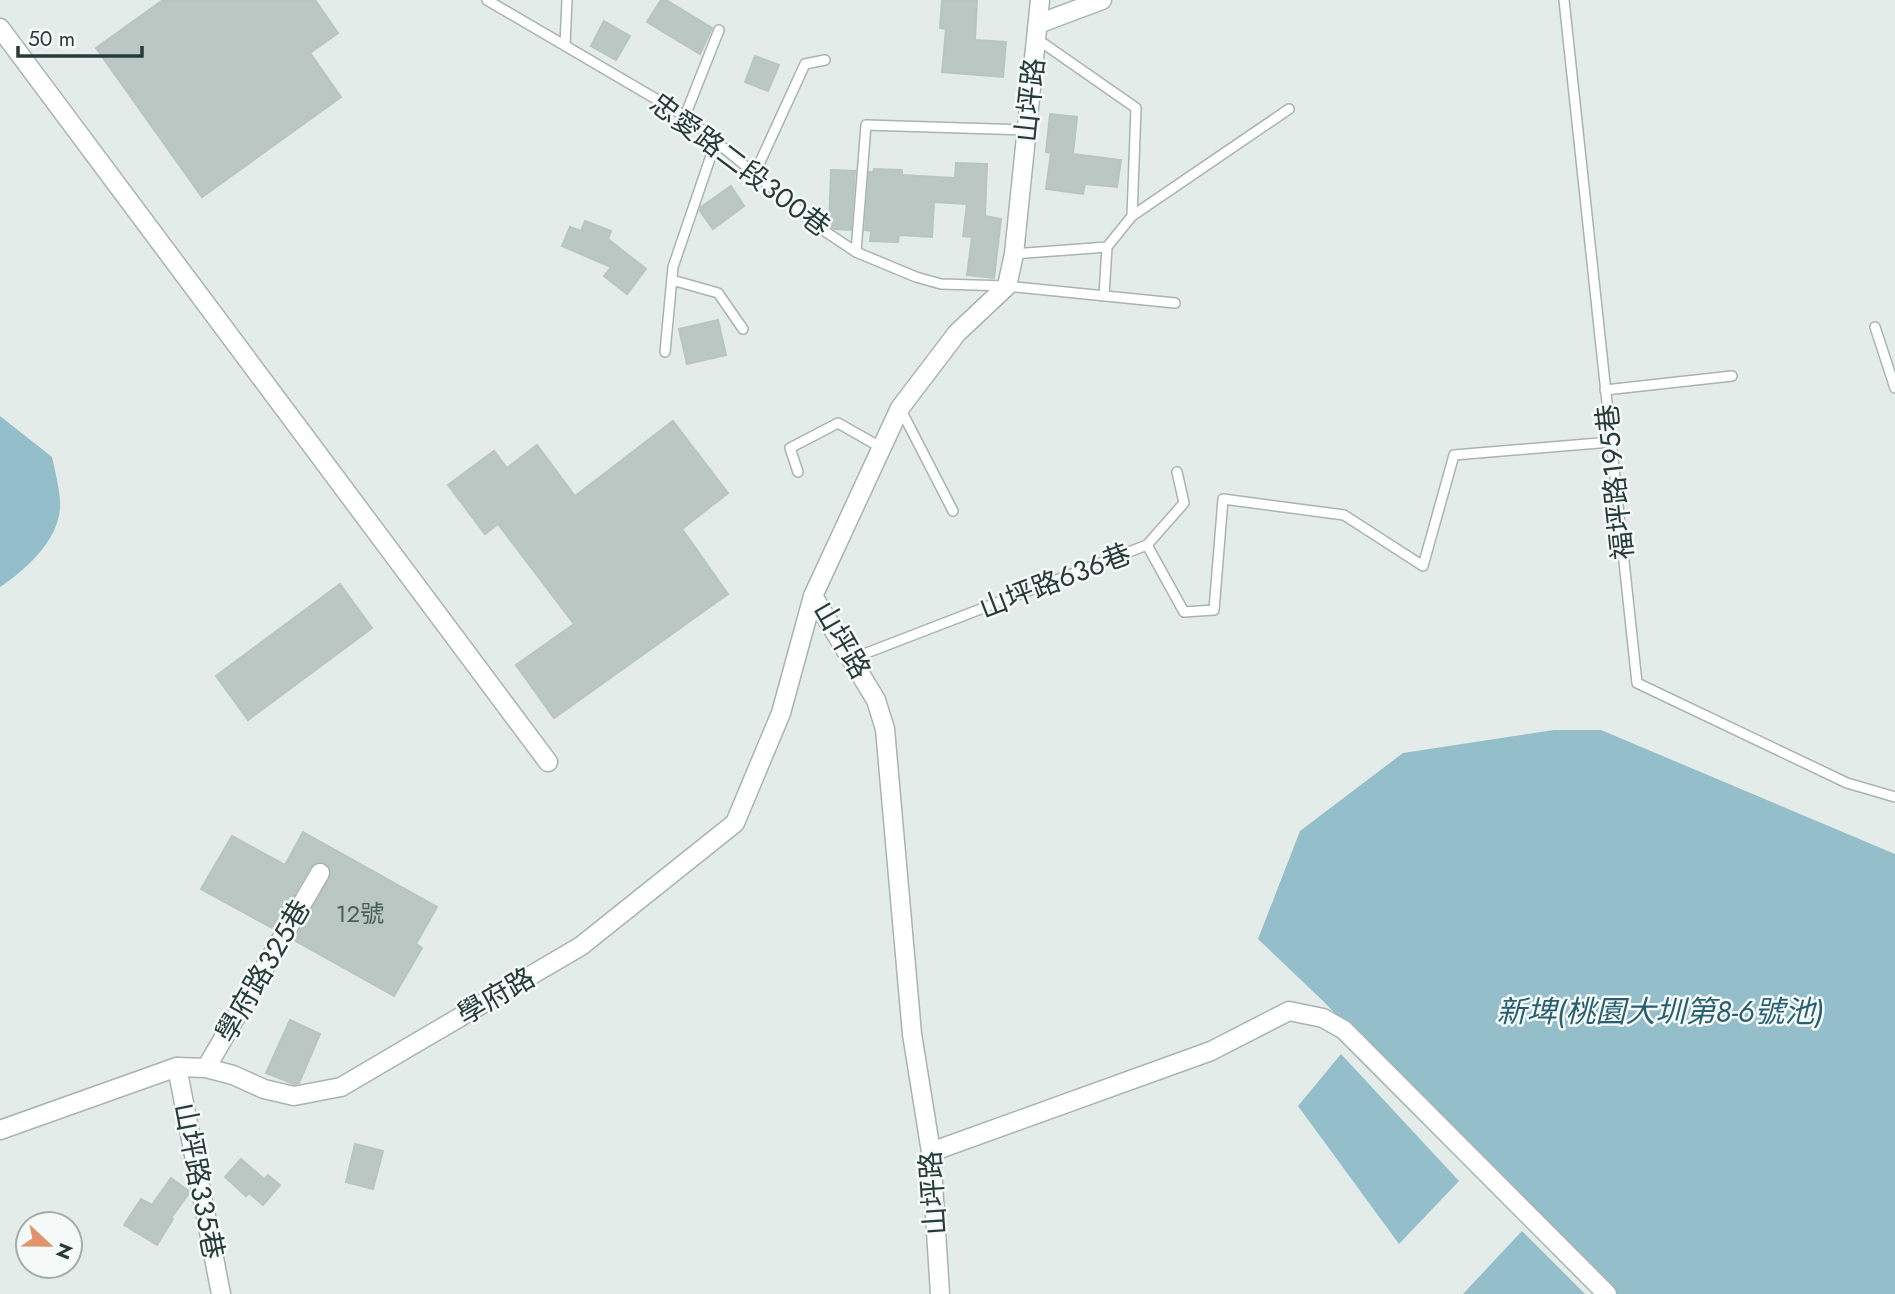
<svg xmlns="http://www.w3.org/2000/svg" width="1895" height="1294" font-family="Jost,'Noto Sans TC',sans-serif">
<style>
.water{fill:#93beca}
.building{fill:#bac7c2;stroke:#b8c5c0;stroke-width:2}
.lines{fill:none;stroke-linecap:round;stroke-linejoin:round}
.lane-casing{stroke:#a7b4b0;stroke-width:12}
.street-casing{stroke:#a7b4b0;stroke-width:21}
.lane{stroke:#fff;stroke-width:9}
.street{stroke:#fff;stroke-width:18}
.labels{text-anchor:middle;dominant-baseline:central;stroke-width:5;stroke-linejoin:round;paint-order:stroke}
.number-label{font-size:24px;fill:#4b5f5a}
.street-label{font-size:28px;fill:#263c38;stroke:#f5f9f7}
.water-label{font-size:30px;font-style:italic;fill:#275f71;stroke:#f5f9f7}
</style>
<rect width="100%" height="100%" fill="#e4ece9"/>
<!-- water -->
<g class="water">
<path d="M 0,416 L 52,457 C 55,471 59,486 60,500 C 63,537 27,569 0,587 Z"/>
<polygon points="1554,730 1601,730 1895,854 1895,1294 1617,1294 1522,1207 1322,1000 1258,939 1300,831 1403,753"/>
<polygon points="1341,1054 1459,1181 1399,1244 1298,1106"/>
<polygon points="1522,1231 1585,1294 1463,1294"/>
</g>
<!-- building -->
<g class="building">
<polygon points="163,0 315,0 338,33 310,53 341,97 202,197 96,48"/>
<polygon points="661,0 666,0 712,28 700,54 647,22"/>
<polygon points="942,0 977,0 975,40 1006,42 1003,77 942,72 946,29 940,28"/>
<polygon points="604,21 630,36 616,60 591,46"/>
<polygon points="755,56 779,65 768,91 745,82"/>
<polygon points="1050,114 1077,117 1073,154 1121,160 1117,187 1085,184 1083,194 1046,189 1051,153 1046,152"/>
<polygon points="956,163 987,164 985,216 1001,219 994,278 967,275 972,237 963,236 967,204 934,202 932,237 899,235 898,242 870,241 871,231 865,230 869,172 873,172 874,169 902,170 902,175 955,178"/>
<polygon points="831,170 855,171 851,230 835,229 829,226"/>
<polygon points="731,186 744,206 713,229 700,211 701,207"/>
<polygon points="585,221 611,231 608,239 646,269 627,294 604,276 611,267 562,246 570,227 581,231"/>
<polygon points="718,320 726,355 687,364 679,329"/>
<polygon points="673,421 728,493 682,529 728,594 554,718 516,665 574,624 498,524 485,534 448,485 494,451 507,468 537,445 575,496"/>
<polygon points="340,584 372,628 248,720 216,676"/>
<polygon points="303,832 437,907 416,944 422,948 394,996 294,940 330,878 330,868 325,863 315,863 310,867 274,929 201,889 232,836 285,865"/>
<polygon points="290,1020 320,1034 299,1083 294,1084 266,1073"/>
<polygon points="355,1144 383,1151 373,1189 346,1182"/>
<polygon points="241,1159 264,1179 268,1175 280,1185 263,1205 249,1193 246,1196 225,1177"/>
<polygon points="171,1178 190,1192 171,1218 173,1219 157,1245 124,1225 141,1199 152,1205"/>
</g>
<g class="lines">
<!-- lane casing -->
<g class="lane-casing">
<g id="lane">
<polyline points="487,0 685,116 823,230 856,252 916,277 941,284 1007,286 1175,303"/>
<polyline points="1564,0 1637,683 1847,783 1895,797"/>
<polyline points="565,45 567,0"/>
<polyline points="685,116 719,30"/>
<polyline points="755,173 805,64 825,60"/>
<polyline points="1132,216 1289,109"/>
<polyline points="856,252 866,125 1027,130"/>
<polyline points="1014,254 1107,247 1132,216 1136,108 1037,39"/>
<polyline points="672,280 718,293 743,329"/>
<polyline points="1104,296 1107,247"/>
<polyline points="1875,327 1895,388"/>
<polyline points="665,352 673,267 716,141"/>
<polyline points="1605,390 1732,376"/>
<polyline points="901,410 953,511"/>
<polyline points="798,472 790,448 838,423 882,448"/>
<polyline points="1147,545 1184,503 1177,472"/>
<polyline points="851,659 1147,545 1184,612 1214,610 1223,499 1344,515 1423,566 1454,455 1611,442"/>
</g>
</g>
<!-- street casing -->
<g class="street-casing">
<g id="street">
<polyline points="1038,24 1102,0"/>
<polyline points="0,28 548,762"/>
<polyline points="177,1067 221,1294"/>
<polyline points="206,1068 320,873"/>
<polyline points="0,1130 177,1067 206,1068 233,1075 264,1089 294,1096 341,1087 581,946 735,823 781,713 813,596"/>
<polyline points="931,1152 1211,1051 1289,1011 1323,1018 1344,1030 1607,1294"/>
<polyline points="940,1294 931,1152 912,1034 885,729 876,700 813,596 900,408 957,333 1007,286 1014,254 1040,0"/>
</g>
</g>
<!-- lane -->
<use href="#lane" class="lane"/>
<!-- street -->
<use href="#street" class="street"/>
</g>
<g class="labels">
<!-- number labels -->
<g class="number-label">
<text x="360" y="913">12號</text>
</g>
<!-- street labels -->
<g class="street-label">
<text transform="translate(1030 100) rotate(-84)">山坪路</text>
<text transform="translate(740 165) rotate(37)">忠愛路二段300巷</text>
<text transform="translate(1615 482) rotate(-96)">福坪路195巷</text>
<text transform="translate(1055 581) rotate(-21)">山坪路636巷</text>
<text transform="translate(842 640) rotate(60)">山坪路</text>
<text transform="translate(263 971) rotate(-60)">學府路325巷</text>
<text transform="translate(496 996) rotate(-30)">學府路</text>
<text transform="translate(199 1181) rotate(79)">山坪路335巷</text>
<text transform="translate(933 1193) rotate(-94)">山坪路</text>
</g>
<!-- water labels -->
<g class="water-label">
<text x="1660" y="1011">新埤(桃園大圳第8-6號池)</text>
</g>
</g>
<!-- north arrow -->
<g transform="translate(49 1245) rotate(112)"><circle r="33" fill="#f5f9f7" stroke="#a2adab" stroke-width="2"/>
<path d="M0-5L12 26L0 18L-12 26Z" fill="#e2936d"/>
<text y="-10" font-size="19" font-weight="bold" text-anchor="middle" fill="#263c38">N</text>
</g>
<!-- scale -->
<path d="M18 46v10h124v-10" fill="none" stroke="#263c38" stroke-width="3.5"/>
<text x="28" y="46" font-size="21" fill="#263c38" stroke="#f5f9f7" stroke-width="5" paint-order="stroke">50 m</text>
</svg>
